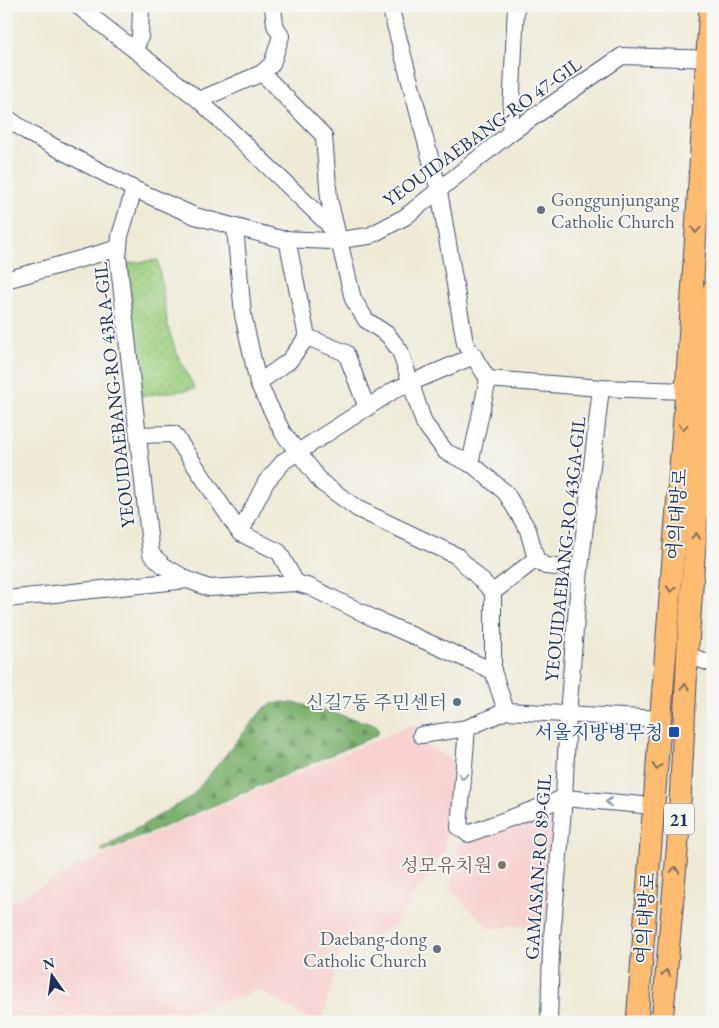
<svg xmlns="http://www.w3.org/2000/svg" width="719" height="1028" font-family="'EB Garamond','Noto Serif KR',serif">
<style>
.built{fill:#f7d0cf}
.grass{fill:url(#grass-dots);stroke:#5c7f6f}
.forest{fill:url(#forest-firs);stroke:#4c7066}
.lines{fill:none;stroke-linecap:round;stroke-linejoin:round}
.minor-casing{stroke:#3b4b70;stroke-width:18}
.major-casing{stroke:#3b4b70;stroke-width:23}
.minor{stroke:#fff;stroke-width:16}
.major{stroke:#febc70;stroke-width:21}
.oneway{stroke:#816e66}
.oneway2{stroke:#8d97ae}
.worship-dot{fill:#6b7280;stroke:#f6f6f2;stroke-width:2}
.service-dot{fill:#5c6f8a;stroke:#f6f6f2;stroke-width:2}
.transit-dot{fill:#1a4fb4;stroke:#f6f6f2;stroke-width:2}
.education-dot{fill:#8d6e63;stroke:#f6f6f2;stroke-width:2}
.labels{text-anchor:middle;dominant-baseline:central;stroke-width:4;stroke-linejoin:round;paint-order:stroke}
.shield{fill:#f6f6f2;stroke:#5d6b8a;stroke-width:1}
.shield-label{font-size:18px;font-weight:bold;fill:#1b2f5e}
.street-label{font-size:19px;fill:#1b2f5e;stroke:#f6f6f2}
.worship-label{font-size:19px;fill:#5b616d;stroke:#f6f6f2;text-anchor:start}
.service-label{font-size:19px;fill:#4e5e75;stroke:#f6f6f2;text-anchor:end}
.transit-label{font-size:19px;fill:#164399;stroke:#f6f6f2;text-anchor:end}
.education-label{font-size:19px;fill:#785e54;stroke:#f6f6f2;text-anchor:end}
</style>
<defs>
<pattern id="grass-dots" width="8" height="8" patternUnits="userSpaceOnUse" patternTransform="scale(1.25)"><rect width="8" height="8" fill="#9ccf80"/><path d="M2 2h.1M6 6h.1" fill="none" stroke="#86b271" stroke-width="1.8" stroke-linecap="round"/></pattern>
<pattern id="forest-firs" width="22" height="20" patternUnits="userSpaceOnUse" patternTransform="scale(1.25)"><rect width="22" height="20" fill="#7db26e"/><path d="M5 1l3.5 6h-7zM16 11l3.5 6h-7z" fill="#66915e"/></pattern>
</defs>
<rect width="100%" height="100%" fill="#f6f6f2"/>
<filter id="ink" filterUnits="userSpaceOnUse"><feTurbulence type="fractalNoise" baseFrequency=".02" numOctaves="2"/><feDisplacementMap in="SourceGraphic" scale="10" xChannelSelector="R" yChannelSelector="G"/><feConvolveMatrix kernelMatrix="1 2 1 2 8 2 1 2 1" color-interpolation-filters="sRGB"/></filter>
<filter id="wash" filterUnits="userSpaceOnUse"><feTurbulence type="fractalNoise" baseFrequency=".0096" numOctaves="4" result="noise"/><feDisplacementMap in="SourceGraphic" scale="20" xChannelSelector="R" yChannelSelector="G"/><feGaussianBlur stdDeviation="1.12" result="paint"/><feColorMatrix in="noise" values="0 0 0 0 0 0 0 0 0 0 0 0 0 0 0 0 0 1.4 0 .05"/><feComposite in="paint" operator="in"/></filter>
<g filter="url(#wash)">
<rect width="100%" height="100%" fill="#eeead6"/>
<!-- built -->
<g class="built">
<polygon points="416,723 424,743 453,761 445,850 394,926 340,952 322,1022 314,1022 259,990 158,1022 6,1022 6,905 77,867"/>
<polygon points="539,817 552,819 545,924 491,929 455,895 451,886 459,844"/>
</g>
<!-- grass -->
<polygon class="grass" points="158,260 168,327 176,352 195,389 140,396 128,263"/>
<!-- forest -->
<polygon class="forest" points="284,702 300,704 376,725 379,732 375,736 117,847 104,852 102,851 102,849 192,796 263,709 272,704"/>
</g>
<g filter="url(#ink)">
<g class="lines">
<!-- minor casing -->
<g class="minor-casing">
<g id="minor">
<polyline points="78,6 199,100 328,224 335,235"/>
<polyline points="390,6 439,191 465,343 488,379 601,388 686,391"/>
<polyline points="135,50 140,37 141,6"/>
<polyline points="262,73 324,136 329,199 353,299 366,320 388,335 400,351 424,423 446,452 473,465 506,493 528,530 536,559 545,566 580,569"/>
<polyline points="199,100 262,73 272,64 281,36 275,25 273,6"/>
<polyline points="6,117 30,134 134,189 195,216 281,239 332,241 369,236 405,217 510,133 622,56 713,59"/>
<polyline points="510,133 516,6"/>
<polyline points="134,189 120,236 118,257 151,554 164,566 188,580"/>
<polyline points="235,227 243,315 258,383 283,433 322,483 358,509 457,556 493,592 493,671"/>
<polyline points="287,239 307,337"/>
<polyline points="6,280 119,248"/>
<polyline points="307,337 346,353 367,408"/>
<polyline points="258,383 289,361 307,337"/>
<polyline points="138,435 174,434 240,533 279,552 296,583"/>
<polyline points="470,464 488,379"/>
<polyline points="240,533 266,482 284,461 396,389 474,356"/>
<polyline points="493,592 536,559"/>
<polyline points="6,599 188,580 209,588 296,583 310,587 375,619 493,671 506,711"/>
<polyline points="687,655 713,664"/>
<polyline points="467,728 459,827 468,834 564,798 654,806"/>
<polyline points="421,735 467,728 506,711 661,719"/>
<polyline points="549,1022 551,948 564,798 568,714 580,569 601,388"/>
</g>
</g>
<!-- major casing -->
<g class="major-casing">
<g id="major">
<polyline points="637,1022 686,391 710,6"/>
<polyline points="662,1022 678,841 688,644 713,290"/>
</g>
</g>
<!-- minor -->
<use href="#minor" class="minor"/>
<!-- major -->
<use href="#major" class="major"/>
</g>
<!-- one-way arrows -->
<defs><path id="oneway-chevron" d="M-2-3.5L2.5 0L-2 3.5" fill="none" stroke-width="1.6" stroke-linecap="round" stroke-linejoin="round" transform="scale(1.25)"/></defs>
<g class="oneway">
<use href="#oneway-chevron" transform="translate(696 230) rotate(94)"/>
<use href="#oneway-chevron" transform="translate(683 427) rotate(94)"/>
<use href="#oneway-chevron" transform="translate(696 536) rotate(-86)"/>
<use href="#oneway-chevron" transform="translate(671 589) rotate(94)"/>
<use href="#oneway-chevron" transform="translate(685 687) rotate(-86)"/>
<use href="#oneway-chevron" transform="translate(657 767) rotate(95)"/>
<use href="#oneway-chevron" transform="translate(675 870) rotate(-85)"/>
<use href="#oneway-chevron" transform="translate(666 973) rotate(-85)"/>
</g>
<g class="oneway2">
<use href="#oneway-chevron" transform="translate(463 776) rotate(95)"/>
<use href="#oneway-chevron" transform="translate(609 802) rotate(-175)"/>
</g>
</g>
<!-- markers -->
<g class="worship-dot">
<circle cx="541" cy="210" r="5"/>
<circle cx="437" cy="949" r="5"/>
</g>
<circle class="service-dot" cx="457" cy="702" r="5"/>
<rect class="transit-dot" x="668" y="726" width="12" height="12" rx="2.5"/>
<circle class="education-dot" cx="502" cy="865" r="5"/>
<g class="labels">
<!-- shield labels -->
<rect class="shield" x="664" y="803.5" width="30" height="31" rx="4"/>
<g class="shield-label">
<text x="679" y="819">21</text>
</g>
<!-- street labels -->
<g class="street-label">
<text transform="translate(482 132) rotate(-36)">YEOUIDAEBANG-RO 47-GIL</text>
<text transform="translate(114 395) rotate(-96)">YEOUIDAEBANG-RO 43RA-GIL</text>
<text transform="translate(677 514) rotate(-86)">여의대방로</text>
<text transform="translate(565 549) rotate(-84)">YEOUIDAEBANG-RO 43GA-GIL</text>
<text transform="translate(538 867) rotate(-86)">GAMASAN-RO 89-GIL</text>
<text transform="translate(645 918) rotate(-86)">여의대방로</text>
</g>
<!-- worship labels -->
<g class="worship-label">
<text x="551" y="199">Gonggunjungang<tspan x="551" dy="22">Catholic Church</tspan></text>
<text x="427" y="938" text-anchor="end">Daebang-dong<tspan x="427" dy="22">Catholic Church</tspan></text>
</g>
<!-- service labels -->
<g class="service-label">
<text x="447" y="702">신길7동 주민센터</text>
</g>
<!-- transit labels -->
<g class="transit-label">
<text x="663" y="732">서울지방병무청</text>
</g>
<!-- education labels -->
<g class="education-label">
<text x="492" y="865">성모유치원</text>
</g>
</g>
<!-- margin -->
<rect width="719" height="1028" fill="none" stroke="#f6f6f2" stroke-width="25"/>
<!-- north arrow -->
<g transform="translate(52 976) rotate(346)" stroke="#f6f6f2" stroke-width="4" paint-order="stroke">
<path d="M0-4L9 19L0 12L-9 19Z" fill="#1b2f5e"/>
<text y="-8" font-size="14" font-weight="bold" text-anchor="middle" fill="#1b2f5e">N</text>
</g>
</svg>
